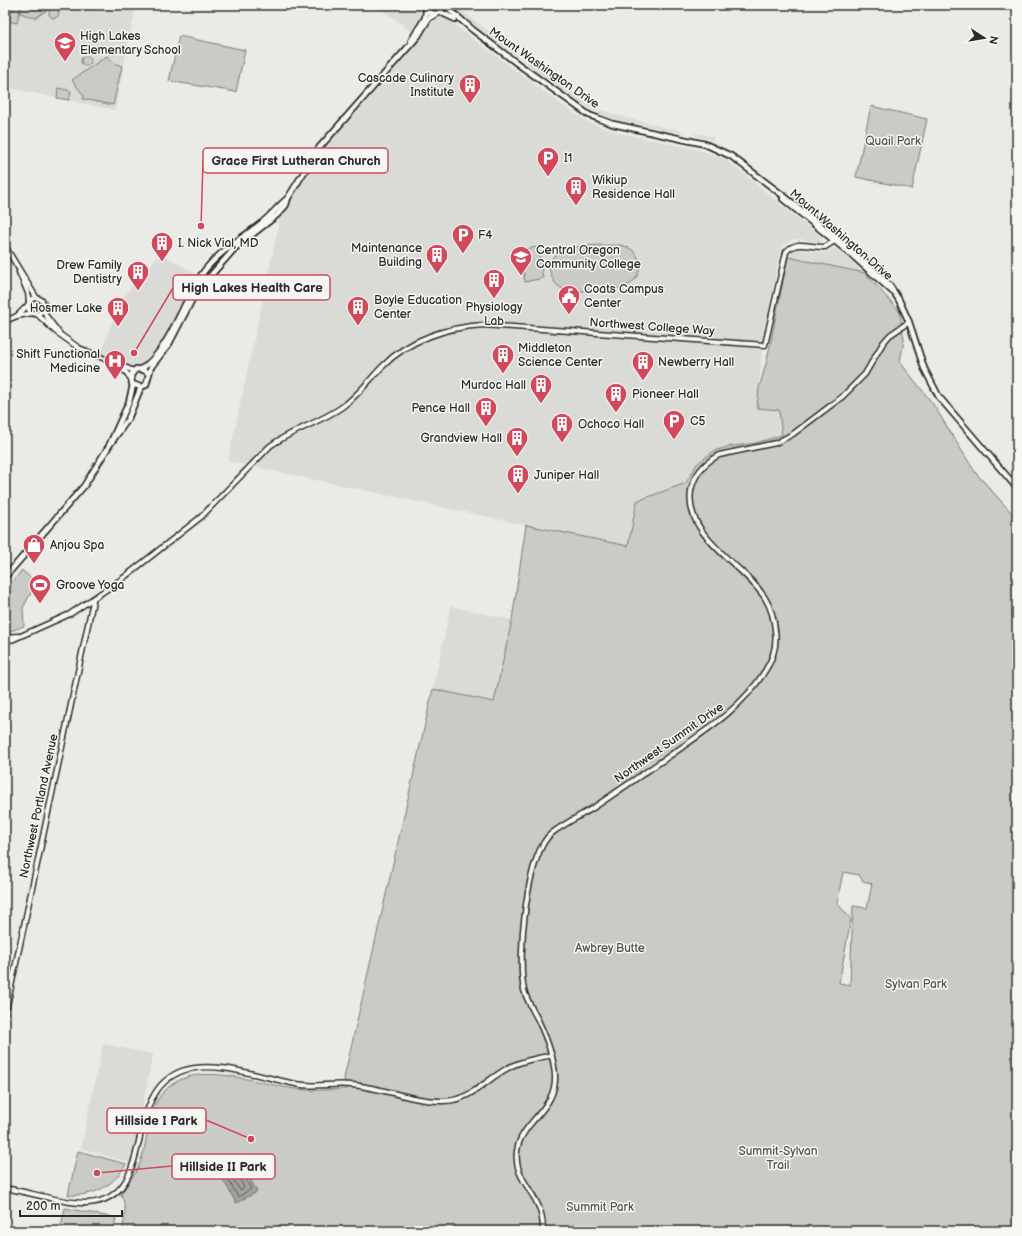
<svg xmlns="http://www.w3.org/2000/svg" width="1022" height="1236" font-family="'Balsamiq Sans',sans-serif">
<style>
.built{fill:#dadad6}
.green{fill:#cacac7;stroke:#7a7a79;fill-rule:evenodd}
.water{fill:#a1a19e;stroke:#727270}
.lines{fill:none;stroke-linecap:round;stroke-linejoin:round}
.shore{stroke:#5a5a59;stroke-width:1}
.tertiary-casing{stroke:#2b2b2b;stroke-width:7}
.secondary-casing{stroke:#2b2b2b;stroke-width:8}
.tertiary{stroke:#f6f6f2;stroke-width:4}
.secondary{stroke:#f6f6f2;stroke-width:4.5}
.labels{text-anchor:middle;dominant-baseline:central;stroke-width:3;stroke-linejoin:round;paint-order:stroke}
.poi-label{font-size:12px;fill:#2b2b2b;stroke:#f6f6f2;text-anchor:start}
.street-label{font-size:12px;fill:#2b2b2b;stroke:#f6f6f2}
.park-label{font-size:12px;fill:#535352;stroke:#f6f6f2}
.leader{fill:none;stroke:#d1495b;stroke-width:1.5}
.callout-dot{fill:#d1495b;stroke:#f6f6f2;stroke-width:1.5}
.callout{fill:#f6f6f2;stroke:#d1495b;stroke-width:1.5}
.callout-label{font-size:13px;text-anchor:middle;font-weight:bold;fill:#2b2b2b}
</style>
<rect width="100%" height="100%" fill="#eaeae6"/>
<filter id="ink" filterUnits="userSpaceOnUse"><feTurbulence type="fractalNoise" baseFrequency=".025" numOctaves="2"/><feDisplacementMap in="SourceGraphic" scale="8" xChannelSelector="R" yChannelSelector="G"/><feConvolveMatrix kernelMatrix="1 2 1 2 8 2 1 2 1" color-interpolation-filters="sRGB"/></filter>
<g filter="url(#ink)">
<!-- built -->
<g class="built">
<polygon points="12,5 136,5 115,110 5,87 5,38"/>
<polygon points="376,5 420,5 422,20 412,32"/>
<polygon points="448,5 454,5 519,54 515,55"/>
<polygon points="444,17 569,110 590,123 620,133 703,151 725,159 822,238 819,243 801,239 791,240 783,246 779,255 762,350 757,408 780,410 782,435 756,443 727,447 714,451 697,464 686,483 638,501 628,547 228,461 281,214 325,148 393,72 435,18"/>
<polygon points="527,59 579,98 597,109 619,116 685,132 681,133 618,120 596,112 575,99 527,64"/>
<polygon points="694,133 714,137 713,140 696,136"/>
<polygon points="835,248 865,273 788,257 791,251 796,249 822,253"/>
<polygon points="161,253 197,275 160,343 153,353 139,365 130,365 103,354 102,350 120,300"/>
<polygon points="451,606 512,620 494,702 433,689"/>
<polygon points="103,1044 153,1054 131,1163 81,1148"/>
</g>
<!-- green -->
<g class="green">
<polygon points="15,5 21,5 17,23 9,21 12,9 14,9"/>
<polygon points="22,5 55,5 35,18 20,13"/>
<circle cx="54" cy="13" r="5"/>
<polygon points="179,36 245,50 236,92 169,81"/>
<polygon points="107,56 116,64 122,66 113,105 83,99 84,96 72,80"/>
<circle cx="86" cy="61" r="5"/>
<polygon points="58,88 71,91 69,100 57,98"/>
<polygon points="871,106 927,119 912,189 856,177"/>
<path d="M 621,245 C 629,247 636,251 639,260 C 642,271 635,284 624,287 C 612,291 582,291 568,291 C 560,289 554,284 551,275 C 540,240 602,246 621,245 Z"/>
<polygon points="538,247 543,278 525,282 520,250"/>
<path d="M 788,257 L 865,273 L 900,312 L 904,340 L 900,362 L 933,404 L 975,472 L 1017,519 L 1017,1231 L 122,1231 C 125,1217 127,1207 121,1194 C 128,1183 138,1171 141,1160 C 148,1140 147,1118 157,1101 C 188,1049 262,1089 308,1090 C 320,1091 334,1089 347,1089 L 344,1078 L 433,689 L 494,702 L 512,620 L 526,525 L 628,546 L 637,501 L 686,483 L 697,464 L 714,451 L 727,447 L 756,443 L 782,435 L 779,410 L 757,408 L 759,388 L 767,360 ZM 843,872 L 859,875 L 863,881 L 872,884 L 867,908 L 853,906 L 850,985 L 839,983 L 851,919 L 837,903 Z"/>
<polygon points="22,570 36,583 23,608 24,626 5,633 5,592"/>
<path d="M 78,1151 L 126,1164 C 114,1186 93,1197 68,1195 Z"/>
<polygon points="65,1208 116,1218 113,1231 60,1231"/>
</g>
<!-- water -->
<polygon class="water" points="241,1160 257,1192 236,1203 219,1172"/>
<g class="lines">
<!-- shore -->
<g class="shore">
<polygon points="237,1167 240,1167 251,1189 238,1197 225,1174"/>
<polygon points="236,1173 244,1187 241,1190 239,1189 232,1177"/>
</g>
<!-- tertiary casing -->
<g class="tertiary-casing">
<g id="tertiary">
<polyline points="5,246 36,297"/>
<polyline points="19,272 28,293 29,301"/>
<circle cx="36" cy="306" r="8"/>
<polyline points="44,308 46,316 59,333"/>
<polyline points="37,314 55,331 79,348 134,371"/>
<polyline points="17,316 28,305"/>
<polyline points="5,321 17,316 33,313"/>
<polyline points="114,364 126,372 130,378"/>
<polyline points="5,637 18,636"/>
<path d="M 5,641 L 14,639 L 70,614 L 122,579 L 201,517 L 270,446 C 292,430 319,423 342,407 C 358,396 369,380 383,366 C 409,339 448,327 484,325 L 765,345 L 786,252 C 797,239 811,248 825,247 L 836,240"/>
<polyline points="5,1015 93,601"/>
<path d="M 5,1188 C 29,1192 65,1204 88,1203 C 159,1198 120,1094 182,1071 C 215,1059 263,1078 296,1084 C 314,1088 333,1083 351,1085 C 382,1087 412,1102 443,1101 C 471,1101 485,1080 508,1068 C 521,1060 537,1059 551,1055"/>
<path d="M 543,1231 C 543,1221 542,1212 537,1203 C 528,1185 514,1173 517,1151 C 521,1121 557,1110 555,1075 C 554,1056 546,1037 538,1020 C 533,1010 527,1001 524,990 C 517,958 526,853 552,833 C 565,823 580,816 593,808 C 617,792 641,775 665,759 C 702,733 741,710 765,671 C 773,659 777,644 775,630 C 774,618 771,608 765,598 C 744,564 684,537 691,491 C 694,474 704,463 719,455 L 776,443 L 793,434 L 842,397 L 865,374 L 883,343 L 890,335 L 909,322"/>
</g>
</g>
<!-- secondary casing -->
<g class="secondary-casing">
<g id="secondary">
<polyline points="424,5 428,12 435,14"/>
<polyline points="444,5 473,30 518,64 589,115 613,124 705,144 731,156 785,197 863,259 890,286 899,300 909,322 924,368 939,397 1017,488"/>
<polyline points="440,12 455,19"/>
<polyline points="411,41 425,18 426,11"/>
<polyline points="783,199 852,255 892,291"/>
<path d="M 141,369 C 169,352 183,301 202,274 C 216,254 239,240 259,225 C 270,217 278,206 288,198"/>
<polyline points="149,374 144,370 136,369 131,375 132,384 141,387 146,385 151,367 169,344 196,292 235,248 277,215 286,205 288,198 319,148 418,36 429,18 440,12 444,5"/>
<polyline points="111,443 128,419 141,387"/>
<polyline points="5,577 84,486 109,446 129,402 133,385"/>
</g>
</g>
<!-- tertiary -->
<use href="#tertiary" class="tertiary"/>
<!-- secondary -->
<use href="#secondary" class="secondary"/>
</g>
</g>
<!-- icons -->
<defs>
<g id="school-pin" transform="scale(1.15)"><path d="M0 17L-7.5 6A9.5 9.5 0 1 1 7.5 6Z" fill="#d1495b" stroke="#f6f6f2"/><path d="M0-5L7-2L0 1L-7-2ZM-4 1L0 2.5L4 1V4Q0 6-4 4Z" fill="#fff"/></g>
<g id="building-pin" transform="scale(1.15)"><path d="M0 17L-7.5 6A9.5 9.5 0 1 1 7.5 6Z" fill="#d1495b" stroke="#f6f6f2"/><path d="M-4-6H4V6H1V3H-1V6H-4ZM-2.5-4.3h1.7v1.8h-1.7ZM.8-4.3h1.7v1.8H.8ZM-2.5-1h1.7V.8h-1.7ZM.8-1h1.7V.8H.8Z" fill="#fff"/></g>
<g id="parking-pin" transform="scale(1.15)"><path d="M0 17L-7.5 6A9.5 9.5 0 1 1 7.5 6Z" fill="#d1495b" stroke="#f6f6f2"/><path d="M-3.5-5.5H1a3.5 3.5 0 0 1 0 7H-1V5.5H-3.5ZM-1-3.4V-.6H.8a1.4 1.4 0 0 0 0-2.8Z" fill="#fff"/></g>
<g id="university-pin" transform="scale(1.15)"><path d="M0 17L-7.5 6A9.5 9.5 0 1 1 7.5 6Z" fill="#d1495b" stroke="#f6f6f2"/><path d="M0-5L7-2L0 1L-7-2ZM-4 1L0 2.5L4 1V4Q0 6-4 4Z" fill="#fff"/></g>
<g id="civic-pin" transform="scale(1.15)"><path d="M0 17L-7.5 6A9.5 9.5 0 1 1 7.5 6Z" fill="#d1495b" stroke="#f6f6f2"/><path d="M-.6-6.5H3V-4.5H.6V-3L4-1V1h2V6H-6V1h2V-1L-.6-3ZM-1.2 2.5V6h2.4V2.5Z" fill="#fff"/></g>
<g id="hospital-pin" transform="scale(1.15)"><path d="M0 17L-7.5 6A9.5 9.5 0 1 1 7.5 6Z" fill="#d1495b" stroke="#f6f6f2"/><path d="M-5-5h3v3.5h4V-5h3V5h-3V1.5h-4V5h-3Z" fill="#fff"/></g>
<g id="shop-pin" transform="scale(1.15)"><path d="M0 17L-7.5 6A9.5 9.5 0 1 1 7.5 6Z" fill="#d1495b" stroke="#f6f6f2"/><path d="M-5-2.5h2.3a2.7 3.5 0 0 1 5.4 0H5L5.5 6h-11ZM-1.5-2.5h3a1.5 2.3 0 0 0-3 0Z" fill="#fff"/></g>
<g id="stadium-pin" transform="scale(1.15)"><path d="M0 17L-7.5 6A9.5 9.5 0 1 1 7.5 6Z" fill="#d1495b" stroke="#f6f6f2"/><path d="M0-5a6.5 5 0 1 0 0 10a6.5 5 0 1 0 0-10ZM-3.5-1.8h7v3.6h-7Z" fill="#fff"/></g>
</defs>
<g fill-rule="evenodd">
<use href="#school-pin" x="65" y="43"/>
<use href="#building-pin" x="470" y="85"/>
<use href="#parking-pin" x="548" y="158"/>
<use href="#building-pin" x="576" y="187"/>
<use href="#parking-pin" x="463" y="235"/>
<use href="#building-pin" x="162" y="243"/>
<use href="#building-pin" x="437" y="255"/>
<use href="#university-pin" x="521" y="257"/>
<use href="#building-pin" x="138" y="272"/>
<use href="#building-pin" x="494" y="280"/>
<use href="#civic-pin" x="569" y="296"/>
<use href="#building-pin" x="358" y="307"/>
<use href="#building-pin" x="118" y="308"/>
<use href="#building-pin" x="503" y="355"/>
<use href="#hospital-pin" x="115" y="361"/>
<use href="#building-pin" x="643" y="362"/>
<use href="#building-pin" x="541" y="385"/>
<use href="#building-pin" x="616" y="394"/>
<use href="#building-pin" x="486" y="408"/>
<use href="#parking-pin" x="674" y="421"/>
<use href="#building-pin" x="562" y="424"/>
<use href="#building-pin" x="517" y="438"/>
<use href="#building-pin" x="518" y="475"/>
<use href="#shop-pin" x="34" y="545"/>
<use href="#stadium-pin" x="40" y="585"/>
</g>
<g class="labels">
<!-- poi labels -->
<g class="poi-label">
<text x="80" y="36">High Lakes<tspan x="80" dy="14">Elementary School</tspan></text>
<text x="454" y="78" text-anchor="end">Cascade Culinary<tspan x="454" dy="14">Institute</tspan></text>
<text x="564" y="158">I1</text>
<text x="592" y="180">Wikiup<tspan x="592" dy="14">Residence Hall</tspan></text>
<text x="478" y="235">F4</text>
<text x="178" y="243">I. Nick Vial, MD</text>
<text x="422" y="248" text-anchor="end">Maintenance<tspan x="422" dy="14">Building</tspan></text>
<text x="536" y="250">Central Oregon<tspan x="536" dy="14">Community College</tspan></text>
<text x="122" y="265" text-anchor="end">Drew Family<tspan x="122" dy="14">Dentistry</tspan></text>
<text x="584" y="289">Coats Campus<tspan x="584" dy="14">Center</tspan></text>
<text x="374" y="300">Boyle Education<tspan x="374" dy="14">Center</tspan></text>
<text x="494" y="307" text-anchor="middle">Physiology<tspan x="494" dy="14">Lab</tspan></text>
<text x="102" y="308" text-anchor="end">Hosmer Lake</text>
<text x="518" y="348">Middleton<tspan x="518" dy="14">Science Center</tspan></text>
<text x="100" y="354" text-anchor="end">Shift Functional<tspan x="100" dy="14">Medicine</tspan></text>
<text x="658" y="362">Newberry Hall</text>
<text x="526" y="385" text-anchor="end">Murdoc Hall</text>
<text x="632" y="394">Pioneer Hall</text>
<text x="470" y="408" text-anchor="end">Pence Hall</text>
<text x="690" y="421">C5</text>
<text x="578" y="424">Ochoco Hall</text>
<text x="502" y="438" text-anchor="end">Grandview Hall</text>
<text x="534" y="475">Juniper Hall</text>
<text x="50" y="545">Anjou Spa</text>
<text x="56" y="585">Groove Yoga</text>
</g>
<!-- street labels -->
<g class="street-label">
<text transform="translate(544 68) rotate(35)">Mount Washington Drive</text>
<text transform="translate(841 235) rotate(41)">Mount Washington Drive</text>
<text transform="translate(652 327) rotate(4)">Northwest College Way</text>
<text transform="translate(669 743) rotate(-35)">Northwest Summit Drive</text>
<text transform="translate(39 806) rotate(-78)">Northwest Portland Avenue</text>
</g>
<!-- park labels -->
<g class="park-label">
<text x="893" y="141">Quail Park</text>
<text x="610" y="948">Awbrey Butte</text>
<text x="916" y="984">Sylvan Park</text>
<text x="778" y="1151">Summit-Sylvan<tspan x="778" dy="14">Trail</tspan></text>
<text x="600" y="1207">Summit Park</text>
</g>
</g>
<!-- callouts -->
<path class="leader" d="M201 226L203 160M134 353L173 288M251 1139L206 1120M97 1173L172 1166"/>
<g class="callout-dot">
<circle cx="201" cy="226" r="4"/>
<circle cx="134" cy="353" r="4"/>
<circle cx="251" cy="1139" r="4"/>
<circle cx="97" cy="1173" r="4"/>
</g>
<g class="callout">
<rect x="203" y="148" width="185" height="25" rx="4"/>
<rect x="173" y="275" width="157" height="25" rx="4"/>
<rect x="107" y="1108" width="99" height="25" rx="4"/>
<rect x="172" y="1154" width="103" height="25" rx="4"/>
</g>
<g class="callout-label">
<text x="296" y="165">Grace First Lutheran Church</text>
<text x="252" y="292">High Lakes Health Care</text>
<text x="156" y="1125">Hillside I Park</text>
<text x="223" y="1171">Hillside II Park</text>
</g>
<!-- margin -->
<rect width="1022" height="1236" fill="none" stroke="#f6f6f2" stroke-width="20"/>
<rect x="10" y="10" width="1002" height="1216" fill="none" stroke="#2b2b2b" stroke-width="1.5" filter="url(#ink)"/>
<!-- north arrow -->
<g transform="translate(984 38) rotate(102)" stroke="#f6f6f2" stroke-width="3" paint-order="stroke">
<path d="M0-3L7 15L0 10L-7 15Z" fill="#2b2b2b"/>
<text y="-6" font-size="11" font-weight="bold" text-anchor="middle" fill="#2b2b2b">N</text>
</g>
<!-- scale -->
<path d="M20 1210v6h102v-6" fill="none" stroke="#2b2b2b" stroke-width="2"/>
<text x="26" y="1210" font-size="12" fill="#2b2b2b" stroke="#f6f6f2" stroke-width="3" paint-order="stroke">200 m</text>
</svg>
